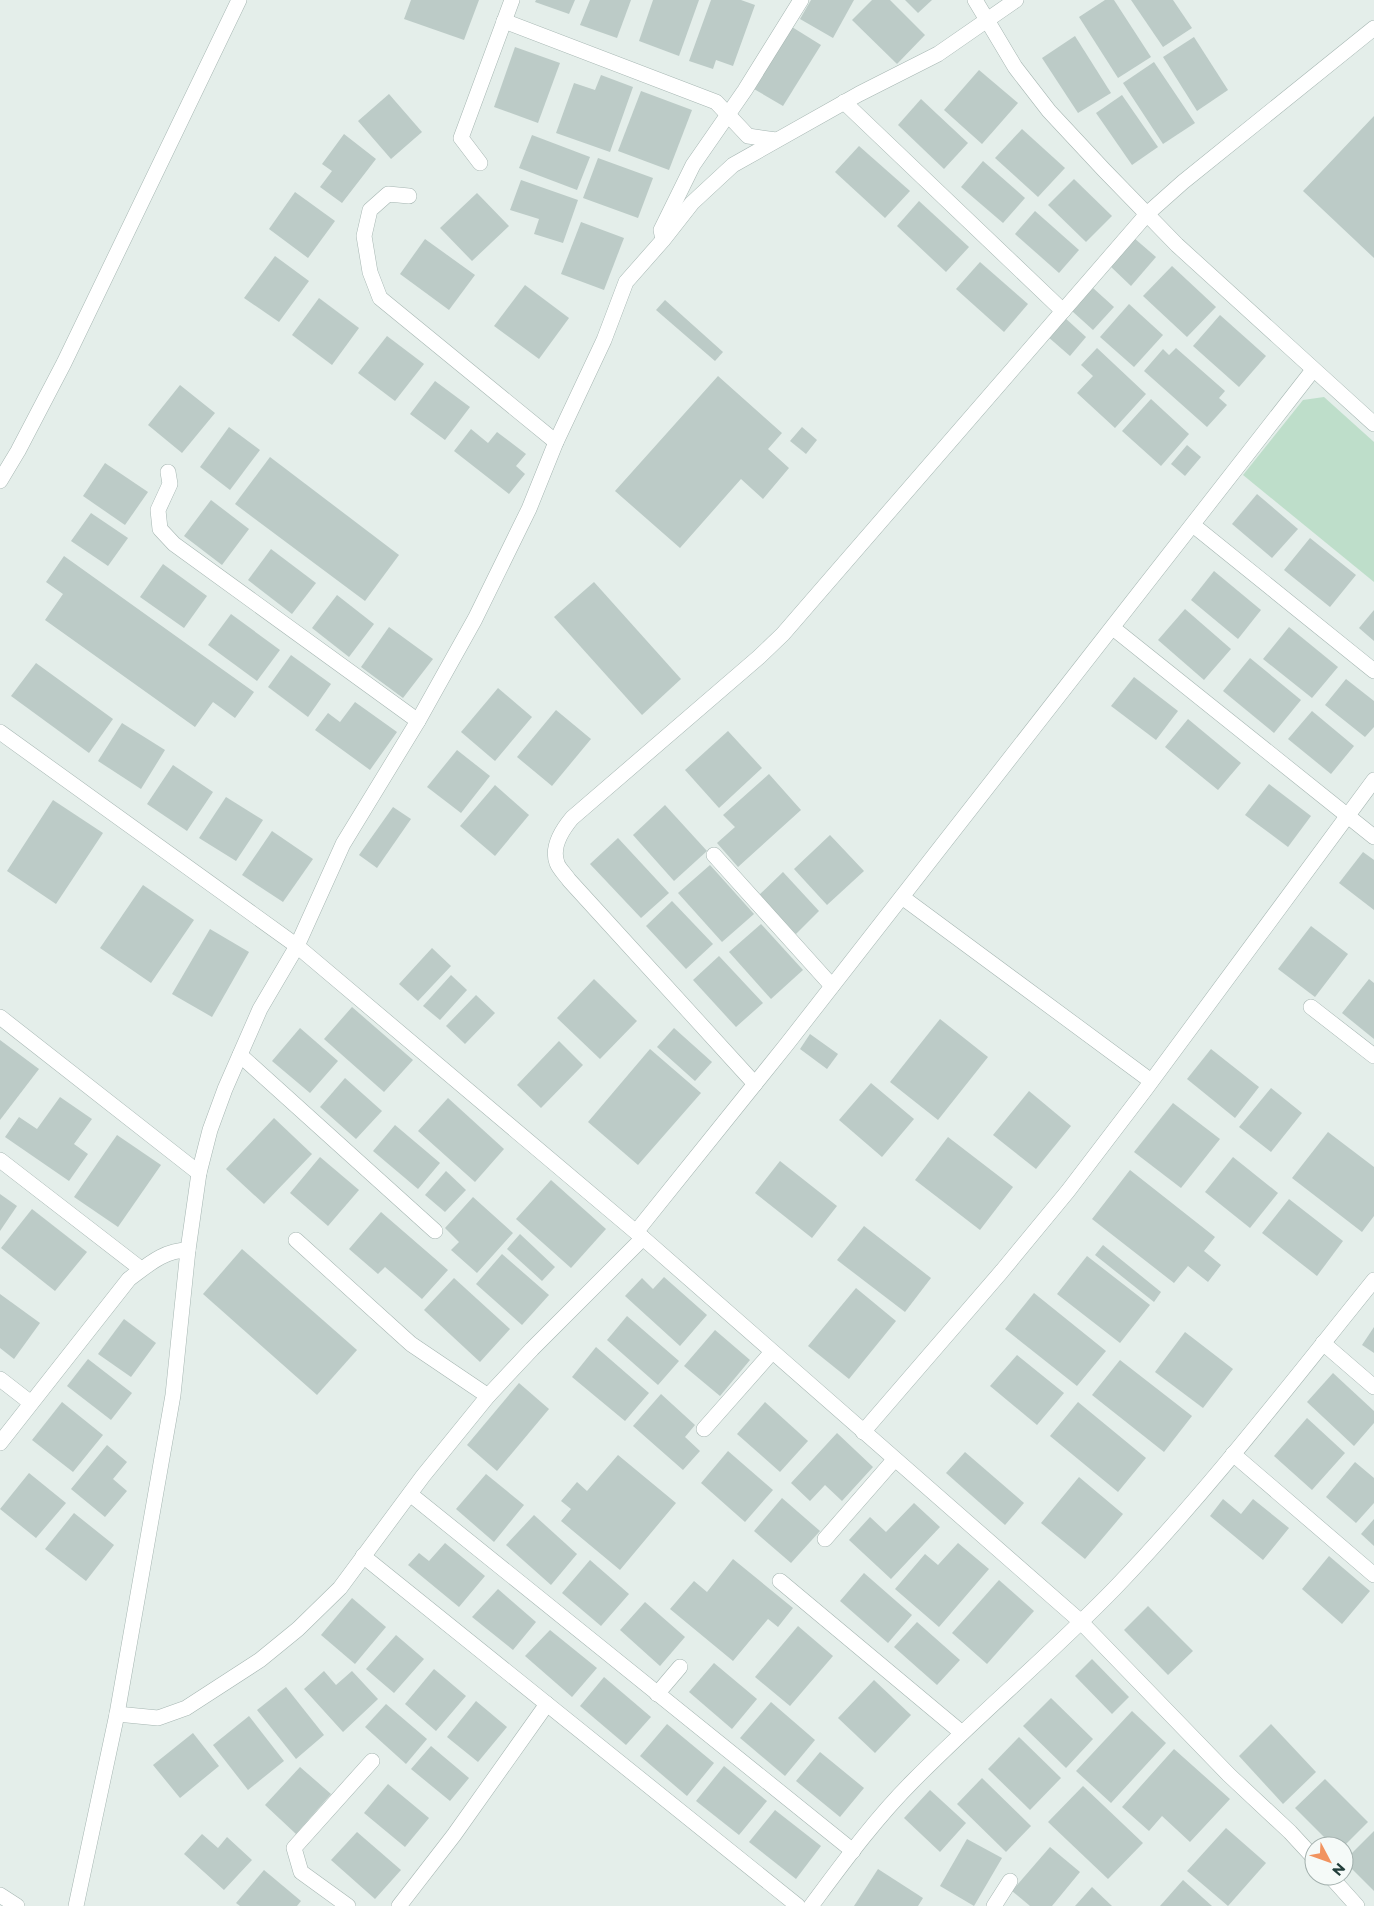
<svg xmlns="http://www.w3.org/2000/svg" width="1374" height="1906" font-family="Montserrat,sans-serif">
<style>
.green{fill:#bedeca}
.building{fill:#bccbc7}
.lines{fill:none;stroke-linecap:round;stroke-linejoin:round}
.minor-casing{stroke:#a6b6b2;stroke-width:16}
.minor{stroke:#fff;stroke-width:15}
</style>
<rect width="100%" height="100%" fill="#e4eeea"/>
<!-- green -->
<polygon class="green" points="1324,397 1374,442 1374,582 1243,475 1303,400"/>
<!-- building -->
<g class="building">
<polygon points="411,0 479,0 464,40 404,19"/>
<polygon points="536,0 575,0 569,14 535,2"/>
<polygon points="590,0 631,0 617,38 580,25"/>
<polygon points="653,0 699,0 679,56 639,41"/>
<polygon points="711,0 741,0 755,5 733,66 716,60 713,69 689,61"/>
<polygon points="811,0 854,0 833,38 800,19"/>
<polygon points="872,0 890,0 925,35 897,64 852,20"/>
<polygon points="905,0 932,0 918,13"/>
<polygon points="1105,0 1114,0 1151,57 1118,78 1079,17"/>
<polygon points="1131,0 1173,0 1192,28 1163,47"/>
<polygon points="792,27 821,45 783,106 754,89"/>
<polygon points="1075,36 1111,93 1078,113 1042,58"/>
<polygon points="1194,37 1228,90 1197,111 1163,57"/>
<polygon points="515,47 560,63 538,123 494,107"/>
<polygon points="1154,62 1195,123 1163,144 1123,83"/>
<polygon points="979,70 1018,103 982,144 944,110"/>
<polygon points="601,75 633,87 610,152 556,133 574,83 595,90"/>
<polygon points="641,91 692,110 669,170 618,151"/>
<polygon points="389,94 422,132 391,159 358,121"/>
<polygon points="1122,95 1158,147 1132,165 1096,113"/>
<polygon points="921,99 968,143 944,169 898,125"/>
<polygon points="1374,116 1374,258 1303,191"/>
<polygon points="1022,129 1065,168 1038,197 995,158"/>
<polygon points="344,134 376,159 342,203 320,187 332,171 322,164"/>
<polygon points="532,135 590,157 577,190 519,168"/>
<polygon points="859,146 910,191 885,218 835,172"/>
<polygon points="598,158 653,178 638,218 583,198"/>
<polygon points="983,161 1025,198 1003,223 961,187"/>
<polygon points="1074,179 1112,216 1086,242 1048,205"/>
<polygon points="521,180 578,200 563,243 534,234 539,219 510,210"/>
<polygon points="295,192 335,221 308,258 269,229"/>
<polygon points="477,193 509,226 472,261 440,228"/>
<polygon points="919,201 969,247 946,272 897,226"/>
<polygon points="1035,211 1079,250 1059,273 1015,234"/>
<polygon points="581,222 624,238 604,290 561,274"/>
<polygon points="1134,238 1156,257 1131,286 1109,265"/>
<polygon points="425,239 475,275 449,310 400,274"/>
<polygon points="275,256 309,281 279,322 244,298"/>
<polygon points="980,262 1028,304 1004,332 956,289"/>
<polygon points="1172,266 1216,307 1187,337 1143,296"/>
<polygon points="525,285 569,318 539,359 494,326"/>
<polygon points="1093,288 1114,307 1093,330 1072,311"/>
<polygon points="319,298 359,328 332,365 292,335"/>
<polygon points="665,300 723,352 715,361 656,310"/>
<polygon points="1129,304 1163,335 1134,367 1100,337"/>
<polygon points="1220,315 1266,356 1239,387 1193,346"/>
<polygon points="1064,317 1086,337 1070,356 1047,336"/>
<polygon points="387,336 424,364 395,401 358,373"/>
<polygon points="1097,348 1146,394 1115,428 1077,393 1093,376 1081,365"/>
<polygon points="1176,348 1225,391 1219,398 1227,405 1207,427 1144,371 1163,349 1169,355"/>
<polygon points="718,376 782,433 768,449 789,468 763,499 741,479 680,548 615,491"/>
<polygon points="435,381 470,407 445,440 410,414"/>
<polygon points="180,385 215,413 182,453 148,425"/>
<polygon points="1151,399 1189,434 1161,466 1122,431"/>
<polygon points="229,427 260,450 230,490 200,467"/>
<polygon points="802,427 817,440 806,454 790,441"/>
<polygon points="471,429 488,443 497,432 526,454 516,466 525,474 509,494 454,451"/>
<polygon points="1187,445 1201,457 1185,476 1171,464"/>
<polygon points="270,457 399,555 365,601 235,504"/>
<polygon points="105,463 148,492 125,525 83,496"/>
<polygon points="1257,494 1298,529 1272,558 1232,524"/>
<polygon points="211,500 249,529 222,565 184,536"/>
<polygon points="91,513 128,538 108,566 71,541"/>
<polygon points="1310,538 1356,575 1330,607 1284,570"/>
<polygon points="271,549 316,583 292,614 248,580"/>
<polygon points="64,556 254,692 235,718 213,702 195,727 45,620 63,594 46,582"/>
<polygon points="163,564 207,596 184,628 140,597"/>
<polygon points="1214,571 1261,610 1238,639 1191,600"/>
<polygon points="594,582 681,679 642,715 554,617"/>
<polygon points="337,595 374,624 349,657 312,628"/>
<polygon points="1185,609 1231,649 1204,680 1158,640"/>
<polygon points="1374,610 1374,641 1359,628"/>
<polygon points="231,614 280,650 257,681 208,645"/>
<polygon points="389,627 433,659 403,698 361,667"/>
<polygon points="1289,627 1338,667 1312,698 1263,659"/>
<polygon points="291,655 331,684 308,717 268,687"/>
<polygon points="1250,658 1301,700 1274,733 1223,691"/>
<polygon points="36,663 113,719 89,753 11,696"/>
<polygon points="1134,677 1178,711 1156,740 1111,706"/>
<polygon points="1346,679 1374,701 1374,727 1365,737 1325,705"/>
<polygon points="498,688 532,717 495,761 461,732"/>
<polygon points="355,702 397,732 370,770 315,730 328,713 340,722"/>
<polygon points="556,710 591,739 552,786 517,757"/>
<polygon points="1312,711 1354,746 1331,774 1288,739"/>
<polygon points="1188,719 1241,763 1218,790 1165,747"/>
<polygon points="122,723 165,750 141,789 98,761"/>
<polygon points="728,731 762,768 719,808 685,770"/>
<polygon points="457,750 490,776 461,813 427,787"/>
<polygon points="173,765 213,792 187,831 147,804"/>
<polygon points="769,774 801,810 738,867 717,843 735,827 723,815"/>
<polygon points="1269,784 1311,816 1288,847 1245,815"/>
<polygon points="495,785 529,815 495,856 460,826"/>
<polygon points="226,797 263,820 236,861 199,838"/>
<polygon points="53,800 103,833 56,904 7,871"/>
<polygon points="665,805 707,851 674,881 633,835"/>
<polygon points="393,807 411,819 377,868 359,855"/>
<polygon points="272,831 313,859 283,902 242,875"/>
<polygon points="830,835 864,871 827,905 794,869"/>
<polygon points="618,838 669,893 641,918 590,864"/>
<polygon points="1363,852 1374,860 1374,910 1339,883"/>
<polygon points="710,865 754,914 722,942 678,893"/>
<polygon points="783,872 819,911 796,934 759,895"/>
<polygon points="143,885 194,920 151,983 100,948"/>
<polygon points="672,901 713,944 686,969 646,926"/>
<polygon points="761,924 803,970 771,999 729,952"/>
<polygon points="1311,926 1348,954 1315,997 1278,969"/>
<polygon points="210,929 249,952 212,1017 172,994"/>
<polygon points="432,948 451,966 418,1001 399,984"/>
<polygon points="719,956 763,1003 736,1027 693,980"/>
<polygon points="451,975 467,990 440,1020 423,1006"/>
<polygon points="594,979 637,1021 600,1059 557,1018"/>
<polygon points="1369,979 1374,983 1374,1039 1342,1013"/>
<polygon points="476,995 495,1013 465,1044 446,1026"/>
<polygon points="352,1007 413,1060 384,1092 324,1039"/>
<polygon points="940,1019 988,1057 938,1120 890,1082"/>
<polygon points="300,1028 338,1061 310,1093 272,1061"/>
<polygon points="674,1028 712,1062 695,1081 657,1047"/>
<polygon points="810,1034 838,1054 827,1069 800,1049"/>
<polygon points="0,1040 39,1069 0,1120"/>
<polygon points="559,1041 583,1065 541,1108 517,1085"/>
<polygon points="650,1049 701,1093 638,1165 588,1122"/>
<polygon points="1211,1049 1259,1087 1235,1118 1187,1079"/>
<polygon points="345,1078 382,1111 356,1139 320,1107"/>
<polygon points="871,1083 914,1119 882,1157 839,1120"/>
<polygon points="1271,1088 1302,1113 1271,1152 1239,1127"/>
<polygon points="1029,1091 1071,1126 1036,1169 993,1135"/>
<polygon points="60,1097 92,1119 74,1144 88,1154 69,1181 5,1137 19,1117 37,1129"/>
<polygon points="448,1098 504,1149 475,1182 418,1131"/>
<polygon points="1173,1103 1220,1139 1181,1188 1134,1152"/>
<polygon points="274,1118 312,1154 264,1204 226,1169"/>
<polygon points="395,1125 440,1163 418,1189 373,1151"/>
<polygon points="1328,1132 1374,1167 1374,1216 1362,1232 1292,1178"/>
<polygon points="117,1135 161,1165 118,1227 74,1197"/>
<polygon points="948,1137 1013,1187 980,1230 915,1180"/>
<polygon points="320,1157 359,1190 328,1226 290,1193"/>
<polygon points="1233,1157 1278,1193 1250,1228 1205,1192"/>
<polygon points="780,1161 837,1206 812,1238 755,1193"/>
<polygon points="1130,1170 1215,1237 1204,1251 1221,1265 1208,1282 1188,1266 1174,1283 1092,1219"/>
<polygon points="446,1171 466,1190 445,1212 425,1195"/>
<polygon points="551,1180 606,1229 571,1268 516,1219"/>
<polygon points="0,1194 17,1206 0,1231"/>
<polygon points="473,1197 513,1233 477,1273 451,1250 459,1242 445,1228"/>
<polygon points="1289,1199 1343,1241 1317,1276 1262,1233"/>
<polygon points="32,1209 87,1252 55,1291 1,1248"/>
<polygon points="381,1212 448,1270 422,1299 385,1267 378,1274 349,1249"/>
<polygon points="864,1226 931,1278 905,1312 837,1260"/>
<polygon points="520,1234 555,1267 542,1281 507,1249"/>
<polygon points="1103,1245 1161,1292 1154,1302 1095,1255"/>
<polygon points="242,1249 357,1350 317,1395 203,1294"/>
<polygon points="502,1254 549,1295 522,1325 476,1284"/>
<polygon points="1087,1256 1150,1305 1120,1343 1057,1294"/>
<polygon points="664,1277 707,1315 680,1346 625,1296 642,1278 653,1289"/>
<polygon points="454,1278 510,1329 480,1362 424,1310"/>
<polygon points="856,1288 896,1321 849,1379 808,1346"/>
<polygon points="1034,1293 1106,1351 1077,1386 1005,1329"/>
<polygon points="0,1294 40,1323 14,1359 0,1348"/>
<polygon points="627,1316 679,1361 658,1385 607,1340"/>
<polygon points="124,1319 156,1343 131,1377 98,1354"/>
<polygon points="1374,1327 1374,1353 1362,1345"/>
<polygon points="715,1330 750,1360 720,1396 684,1366"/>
<polygon points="1185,1332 1233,1369 1203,1408 1155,1372"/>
<polygon points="596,1347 649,1393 625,1421 572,1377"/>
<polygon points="1017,1355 1064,1393 1037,1425 990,1386"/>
<polygon points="88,1359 132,1393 111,1420 67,1386"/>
<polygon points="1120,1360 1192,1416 1164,1452 1092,1395"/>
<polygon points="1333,1373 1374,1411 1374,1423 1354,1446 1307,1402"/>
<polygon points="519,1383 549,1409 497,1471 467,1445"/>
<polygon points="661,1394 695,1425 685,1437 700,1451 683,1470 633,1426"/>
<polygon points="62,1402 103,1435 73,1472 32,1440"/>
<polygon points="765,1402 808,1441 780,1472 737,1434"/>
<polygon points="1078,1402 1146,1458 1118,1492 1050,1436"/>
<polygon points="1307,1418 1345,1453 1312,1490 1274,1456"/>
<polygon points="837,1433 873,1467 842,1501 825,1485 810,1501 791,1483"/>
<polygon points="107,1445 127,1462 113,1479 127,1491 105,1517 71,1489"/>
<polygon points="728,1451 773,1490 745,1522 701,1483"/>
<polygon points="965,1452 1024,1503 1005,1525 946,1473"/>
<polygon points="618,1455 676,1503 620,1570 561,1521 571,1509 561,1501 577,1482 587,1491"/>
<polygon points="1355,1462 1374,1478 1374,1503 1356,1523 1326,1497"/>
<polygon points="29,1473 66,1503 36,1538 0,1509"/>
<polygon points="486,1474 524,1505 494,1542 456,1509"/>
<polygon points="1079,1477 1123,1514 1085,1559 1041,1523"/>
<polygon points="782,1498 820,1531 791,1563 754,1531"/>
<polygon points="1223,1499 1241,1514 1253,1499 1289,1528 1263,1560 1210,1516"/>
<polygon points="914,1503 940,1527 891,1579 849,1540 870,1517 886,1532"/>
<polygon points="74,1513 114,1545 86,1581 45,1549"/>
<polygon points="534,1515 577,1554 551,1585 506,1545"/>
<polygon points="1374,1519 1374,1546 1361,1534"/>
<polygon points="445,1543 485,1576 459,1607 408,1565 419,1553 429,1561"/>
<polygon points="958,1543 989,1569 939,1627 895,1589 925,1554 938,1565"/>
<polygon points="1329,1556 1370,1591 1342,1624 1302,1589"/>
<polygon points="733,1559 793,1608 778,1627 768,1619 733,1661 670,1609 694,1581 707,1592"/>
<polygon points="590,1560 629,1594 601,1626 562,1593"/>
<polygon points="864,1573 912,1615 888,1643 840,1601"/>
<polygon points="999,1580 1034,1611 987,1664 952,1633"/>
<polygon points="498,1589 536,1622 513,1650 472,1617"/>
<polygon points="352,1598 386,1627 355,1664 321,1635"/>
<polygon points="645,1602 685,1637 660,1666 620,1630"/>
<polygon points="1148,1606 1193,1651 1168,1675 1124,1630"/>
<polygon points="917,1622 960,1660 937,1685 894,1647"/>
<polygon points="798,1626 833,1656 790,1706 755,1677"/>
<polygon points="550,1630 597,1668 572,1697 525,1656"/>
<polygon points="396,1635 424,1659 394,1693 366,1669"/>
<polygon points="1092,1659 1129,1697 1112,1714 1075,1676"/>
<polygon points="714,1663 757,1699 732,1729 689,1692"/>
<polygon points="434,1669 466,1696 436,1731 405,1704"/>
<polygon points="324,1671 336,1685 352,1671 378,1699 343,1732 304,1689"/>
<polygon points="604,1677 651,1717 626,1745 580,1706"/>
<polygon points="874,1680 911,1715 875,1753 838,1718"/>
<polygon points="286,1687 324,1735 296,1759 257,1710"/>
<polygon points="1051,1698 1093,1739 1066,1768 1023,1726"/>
<polygon points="476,1701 507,1727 478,1762 447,1737"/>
<polygon points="771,1702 815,1740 785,1776 740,1738"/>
<polygon points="386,1704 427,1739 406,1764 365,1727"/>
<polygon points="1132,1711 1166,1743 1111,1803 1076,1771"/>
<polygon points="249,1716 284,1761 248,1790 213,1745"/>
<polygon points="667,1724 714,1763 687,1796 640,1756"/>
<polygon points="1271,1724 1316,1772 1283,1804 1239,1756"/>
<polygon points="193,1733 219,1766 180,1798 153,1765"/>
<polygon points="1019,1737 1061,1778 1030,1810 988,1769"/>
<polygon points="431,1746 469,1778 450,1801 411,1769"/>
<polygon points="1174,1749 1230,1799 1190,1842 1162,1816 1149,1831 1122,1807"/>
<polygon points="820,1752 864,1788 840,1817 796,1781"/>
<polygon points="724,1766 767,1801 739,1835 696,1801"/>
<polygon points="300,1767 331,1794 296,1834 265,1805"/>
<polygon points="982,1778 1031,1826 1006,1852 957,1804"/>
<polygon points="1325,1779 1368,1822 1344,1846 1333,1846 1295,1808"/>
<polygon points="388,1784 429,1818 405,1847 364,1813"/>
<polygon points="1083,1786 1143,1843 1108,1879 1048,1822"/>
<polygon points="930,1790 966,1823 940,1852 904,1818"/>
<polygon points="775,1810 821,1846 796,1879 749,1842"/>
<polygon points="1226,1828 1266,1863 1228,1906 1187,1871"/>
<polygon points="1374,1831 1374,1891 1344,1861"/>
<polygon points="357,1832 401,1870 375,1899 331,1860"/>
<polygon points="202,1834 218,1848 227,1837 252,1860 224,1890 184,1854"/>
<polygon points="967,1839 1002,1858 974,1906 940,1886"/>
<polygon points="1050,1847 1080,1872 1052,1906 1030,1906 1012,1891"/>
<polygon points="878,1869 923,1898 918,1906 854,1906"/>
<polygon points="264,1870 301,1901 297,1906 240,1906 236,1903"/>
<polygon points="1183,1880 1212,1906 1160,1906"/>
<polygon points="1092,1887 1112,1906 1075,1906"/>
</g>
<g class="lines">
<!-- minor casing -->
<g class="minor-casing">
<g id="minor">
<polyline points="975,0 1015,67 1049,111 1104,170 1177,245 1374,424"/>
<polyline points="504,21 716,102 748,136 776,140"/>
<polyline points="844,102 1063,311"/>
<polyline points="480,163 461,138 512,0"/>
<polyline points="409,196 388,194 370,210 364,236 370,272 380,298 556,442"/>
<polyline points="663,239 661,230 693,165 745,90 801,0"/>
<polyline points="168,472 170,484 158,510 160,529 174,544 418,721"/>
<polyline points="0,481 18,451 64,363 239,0"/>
<polyline points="1193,525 1374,671"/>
<polyline points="1113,628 1374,837"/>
<polyline points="0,732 297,946 643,1238 1080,1621 1229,1775 1290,1832 1314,1858"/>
<polyline points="714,855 832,986"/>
<polyline points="902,897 1151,1081"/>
<polyline points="1311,1007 1374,1056"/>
<polyline points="0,1017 199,1173"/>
<polyline points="240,1055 435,1231"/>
<path d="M 755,1084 L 569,880 C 566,875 559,869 557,863 C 551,847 562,830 572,818 L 759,657 L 783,634 L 1147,214 L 1183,182 L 1374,28"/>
<polyline points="0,1160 141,1269"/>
<polyline points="636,1232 787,1044 1313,370"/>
<polyline points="296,1240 411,1344 488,1396"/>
<polyline points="1323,1343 1374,1387"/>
<polyline points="0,1379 31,1403"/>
<polyline points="704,1429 772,1352"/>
<polyline points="863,1432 1002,1271 1068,1191 1145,1090 1374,780"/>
<path d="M 0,1443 L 129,1279 C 148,1265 164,1250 188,1250"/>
<polyline points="1233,1454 1374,1575"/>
<polyline points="410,1494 853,1851"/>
<polyline points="825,1539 894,1460"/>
<polyline points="363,1556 798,1906"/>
<polyline points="780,1581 962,1733"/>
<polyline points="657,1694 680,1667"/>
<polyline points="117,1714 158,1718 186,1708 260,1660 298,1629 340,1588 423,1476 488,1396 532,1349 643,1238"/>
<polyline points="1330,1876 1357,1906"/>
<polyline points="0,1895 17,1906"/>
<polyline points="76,1906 117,1714 173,1395 188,1250 199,1173 210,1130 225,1089 260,1009 297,946 343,844 418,721 475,619 529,509 556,442 604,340 626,282 663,240 692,203 733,165 859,94 938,54 1016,0"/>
<polyline points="348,1906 301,1872 294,1848 372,1761"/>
<polyline points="399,1906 454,1835 547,1704"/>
<path d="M 811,1906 C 843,1863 875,1819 913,1781 C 978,1715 1050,1655 1115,1588 C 1208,1491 1290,1384 1374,1280"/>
<polyline points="994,1906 1010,1881"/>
</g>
</g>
<!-- minor -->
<use href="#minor" class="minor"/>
</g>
<!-- north arrow -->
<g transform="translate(1329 1861) rotate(131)"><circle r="24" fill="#f5faf8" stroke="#a1afac"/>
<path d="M0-4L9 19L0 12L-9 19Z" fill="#f1935f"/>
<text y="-8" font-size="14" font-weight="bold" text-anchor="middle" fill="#233f3b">N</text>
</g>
</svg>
